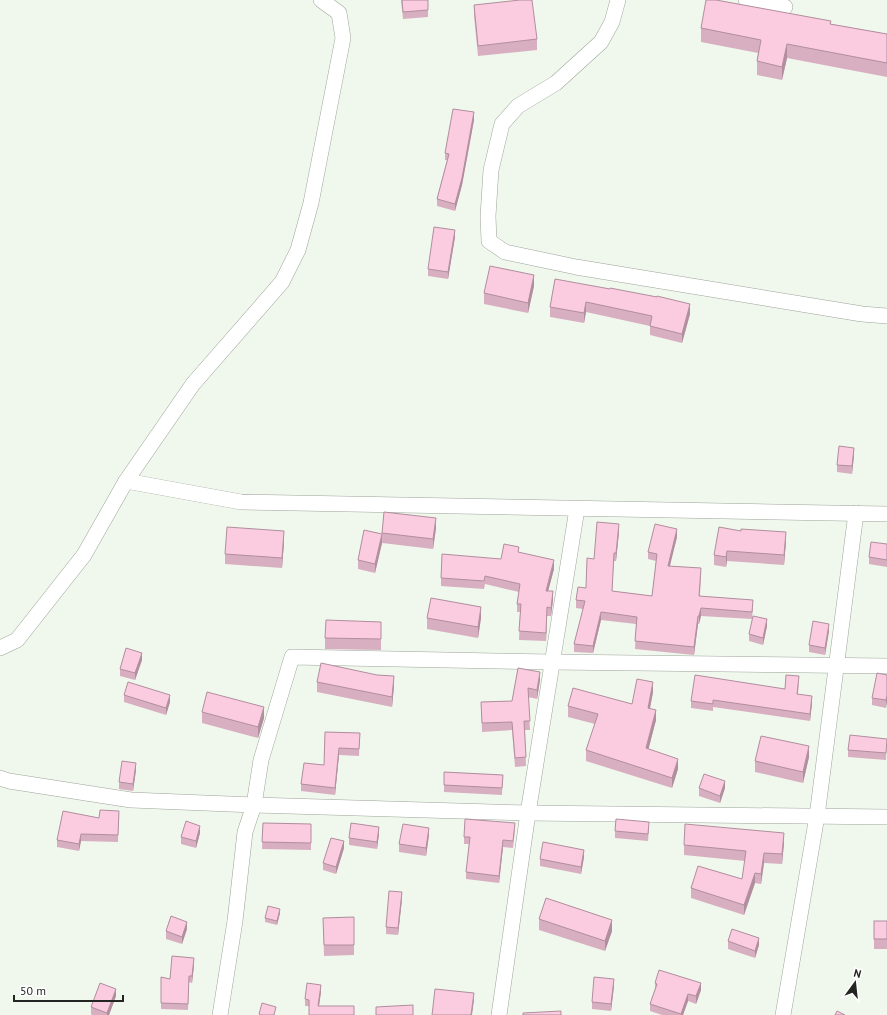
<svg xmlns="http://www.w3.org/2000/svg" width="887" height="1015" font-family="'PT Sans',sans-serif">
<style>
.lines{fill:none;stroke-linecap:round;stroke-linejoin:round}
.street-casing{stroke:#9da59a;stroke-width:16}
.street{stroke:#fff;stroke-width:15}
.wall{fill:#d8afc1}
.shaded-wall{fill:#b08e9d}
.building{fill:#fbcbe0;stroke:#b08e9d}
</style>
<rect width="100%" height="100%" fill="#f0f8ed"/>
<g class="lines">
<!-- street casing -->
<g class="street-casing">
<g id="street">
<polyline points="618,0 612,22 601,42 556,83 518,106 502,124 491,170 488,216 489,241 505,252 576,267 862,314 887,316"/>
<polyline points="746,0 785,7"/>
<polyline points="126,481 241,502 887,514"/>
<polyline points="0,648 17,640 84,555 126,481 193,384 282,282 298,250 311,203 343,38 339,13 321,0"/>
<polyline points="0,778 9,781 131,800 254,805 528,813 887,817"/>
<polyline points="220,1015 235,921 245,832 254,805 261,760 292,657 552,662 887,666"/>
<polyline points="499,1015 528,813 577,509"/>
<polyline points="783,1015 817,816 856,513"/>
</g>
</g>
<!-- street -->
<use href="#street" class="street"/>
</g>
<!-- wall -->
<g class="wall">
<polygon points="401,0 428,10 428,17 403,19"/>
<polygon points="474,5 537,39 537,50 478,56 474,16"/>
<polygon points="831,24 887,34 887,77 787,58 782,80 757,75 757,61 758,53 701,42 701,28"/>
<polygon points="474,120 462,185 455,211 437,206 437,199 447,160 445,160 445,153"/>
<polygon points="455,237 448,279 428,276 428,269"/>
<polygon points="555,279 690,314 682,343 650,335 650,326 586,312 584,323 550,317 550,307"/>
<polygon points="534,286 528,313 484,304 484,293"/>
<polygon points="854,455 852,474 837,472 837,465"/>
<polygon points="384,512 436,528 433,549 382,543 375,573 358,569 358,560 382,534"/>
<polygon points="741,531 786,541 784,565 727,561 726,567 714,565 714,555"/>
<polygon points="619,532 616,561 614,561 612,591 652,596 656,561 648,559 648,552 677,537 669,566 701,576 700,596 753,608 752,619 701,616 699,624 698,624 694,655 635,649 636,624 601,620 593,653 574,652 574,644 583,609 576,608 576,600 586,588 594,559"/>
<polygon points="284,542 282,568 225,564 225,554"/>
<polygon points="887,544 887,567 869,564 869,557"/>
<polygon points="519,553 554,569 548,591 553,600 551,616 547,616 546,641 519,640 520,612 517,612 517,604 519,592 485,584 484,589 441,586 441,578 501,559"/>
<polygon points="427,618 481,618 478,638 427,629"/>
<polygon points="767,626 763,645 749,641 749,634"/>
<polygon points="829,631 825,655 809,652 809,645"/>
<polygon points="381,633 381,650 325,649 325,638"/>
<polygon points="142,660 135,680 120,676 120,669"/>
<polygon points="518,668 540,680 537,699 528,697 530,730 525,730 526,766 515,767 512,730 482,732 481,702 512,701"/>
<polygon points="887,675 886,708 872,705 872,698"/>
<polygon points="317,682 394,686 392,707 317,692"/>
<polygon points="799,683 798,694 812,703 810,721 713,707 713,711 691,708 691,701 785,689"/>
<polygon points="653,692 650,708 656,720 648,749 678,769 672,788 586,761 586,750 595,724 568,717 568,706 632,704"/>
<polygon points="124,695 170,702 166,715 124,702"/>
<polygon points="202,712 264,718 258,738 202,723"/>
<polygon points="325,732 360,733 359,756 339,755 335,795 301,791 301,784 324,765"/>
<polygon points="887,739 886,760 848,757 848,750"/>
<polygon points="809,757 803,783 755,772 755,761"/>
<polygon points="136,770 133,791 119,789 119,782"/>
<polygon points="444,772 503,775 502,795 444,792"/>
<polygon points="699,788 725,788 720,803 699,796"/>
<polygon points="119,811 118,842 81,841 79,851 57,847 57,840 99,818"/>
<polygon points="263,823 311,824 311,850 262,849"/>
<polygon points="649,829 648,841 615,838 615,831"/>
<polygon points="515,830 513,848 503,847 499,883 466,879 466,872 469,844 464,844 464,837"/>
<polygon points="200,833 196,848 181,844 181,837"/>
<polygon points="379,834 377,849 349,845 349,838"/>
<polygon points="429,835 426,856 399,852 399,844"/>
<polygon points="784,843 782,864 764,863 761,884 755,883 744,915 691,898 691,888 742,879 745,861 684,855 684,845"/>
<polygon points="344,848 336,874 323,870 323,863"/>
<polygon points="584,857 581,874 540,866 540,859"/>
<polygon points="402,899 398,935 386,934 386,927"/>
<polygon points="280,913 277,925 265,922 265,918"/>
<polygon points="354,917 354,955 324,956 323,918"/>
<polygon points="539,919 612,931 605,951 539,930"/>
<rect x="874" y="921" width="13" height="28"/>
<polygon points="187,929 182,944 166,939 166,931"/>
<polygon points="728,941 759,945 755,958 728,949"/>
<polygon points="194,965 192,983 189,982 188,1010 161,1009 161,977 170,979"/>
<polygon points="655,983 701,990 696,1004 688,1001 683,1015 662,1015 650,1011 650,1004 655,989"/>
<polygon points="614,986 611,1011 592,1009 592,1002"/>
<polygon points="321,992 319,1006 305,1006 305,999"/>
<polygon points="116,996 109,1015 92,1015 91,1014 91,1007"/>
</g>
<!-- shaded-wall -->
<g class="shaded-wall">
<polygon points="787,44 787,58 782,80 782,67"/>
<polygon points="474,112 474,120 462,185 455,211 455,204"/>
<polygon points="455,230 455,237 448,279 448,272"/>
<polygon points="534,275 534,286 528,313 528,303"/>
<polygon points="586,302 586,312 584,323 584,313"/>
<polygon points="690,304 690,314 682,343 682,334"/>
<polygon points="854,448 854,455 852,474 852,466"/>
<polygon points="436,518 436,528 433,549 433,539"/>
<polygon points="619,524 619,532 616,561 616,553"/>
<polygon points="677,529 677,537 668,574 668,566"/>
<polygon points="284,531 284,542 282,568 282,558"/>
<polygon points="786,532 786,541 784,565 784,555"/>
<polygon points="382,534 382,543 375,573 375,564"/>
<polygon points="727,551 727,561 726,567 726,557"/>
<polygon points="554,560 554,569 546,599 546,591"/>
<polygon points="553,591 553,600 551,616 551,608"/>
<polygon points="481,607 481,618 478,638 478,627"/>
<polygon points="547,607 547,616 546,641 546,633"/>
<polygon points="701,608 701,616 699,624 699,616"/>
<polygon points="601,612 601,620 593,653 593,646"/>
<polygon points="698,616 698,624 694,655 694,647"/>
<polygon points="767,619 767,626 763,645 763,638"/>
<polygon points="829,624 829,631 825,655 825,648"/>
<polygon points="142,653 142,660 135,680 135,673"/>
<polygon points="540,672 540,680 537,699 537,690"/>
<polygon points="394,676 394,686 392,707 392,697"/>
<polygon points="653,682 653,692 648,718 648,708"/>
<polygon points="170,695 170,702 166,715 166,708"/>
<polygon points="887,695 887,702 886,708 886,700"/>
<polygon points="812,696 812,703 810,721 810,714"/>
<polygon points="264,707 264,718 258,738 258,727"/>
<polygon points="656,710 656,720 646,759 646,748"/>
<polygon points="809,746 809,757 803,783 803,772"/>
<polygon points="339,748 339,755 335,795 335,788"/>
<polygon points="678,759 678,769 672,788 672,778"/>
<polygon points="136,763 136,770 133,791 133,784"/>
<polygon points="725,781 725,788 720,803 720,796"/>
<polygon points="200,826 200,833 196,848 196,841"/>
<polygon points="379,827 379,834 377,849 377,842"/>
<polygon points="429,828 429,835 426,856 426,848"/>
<polygon points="784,833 784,843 782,864 782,854"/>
<polygon points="81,834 81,841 79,851 79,844"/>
<polygon points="503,840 503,847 499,883 499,876"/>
<polygon points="344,841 344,848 336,874 336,867"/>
<polygon points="584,850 584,857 581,874 581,867"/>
<polygon points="764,853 764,863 761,884 761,874"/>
<polygon points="755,873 755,883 744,915 744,905"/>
<polygon points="402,892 402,899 398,935 398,928"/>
<polygon points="280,909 280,913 277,925 277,921"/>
<polygon points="612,920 612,931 605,951 605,941"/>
<polygon points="187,922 187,929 182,944 182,937"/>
<polygon points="759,938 759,945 755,958 755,951"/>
<polygon points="194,958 194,965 192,983 192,976"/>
<polygon points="614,979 614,986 611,1011 611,1004"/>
<polygon points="701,983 701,990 696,1004 696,996"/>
<polygon points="321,985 321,992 318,1012 318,1006"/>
<polygon points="116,989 116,996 109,1015 107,1015 107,1013"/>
<polygon points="474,993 474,1000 472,1015 471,1015"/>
<polygon points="688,994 688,1001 683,1015 681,1015"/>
</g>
<!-- building -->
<g class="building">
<polygon points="402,0 428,0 428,10 403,12"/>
<polygon points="520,0 532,0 537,39 478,46 474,5"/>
<polygon points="706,0 716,0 831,21 830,24 887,34 887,63 787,44 782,67 757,61 761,40 701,28"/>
<polygon points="453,109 474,112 462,178 455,204 437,199 449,154 445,153"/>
<polygon points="434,227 455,230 448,272 428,269"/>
<polygon points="490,266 534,275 528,303 484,293"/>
<polygon points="555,279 610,289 610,288 657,297 657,296 690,304 682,334 650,326 652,316 586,302 584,313 550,307"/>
<polygon points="839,446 854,448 852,466 837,465"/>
<polygon points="384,512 436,518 433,539 382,533"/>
<polygon points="597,522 619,524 616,553 614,553 612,591 652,596 657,554 648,552 655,524 677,529 668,566 701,568 699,596 753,600 752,612 701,608 699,616 698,616 694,647 635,641 637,617 601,612 593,646 574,644 585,601 576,600 578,587 586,588 587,558 594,559"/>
<polygon points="227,527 284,531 282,558 225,554"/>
<polygon points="719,527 741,531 741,529 786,532 784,555 727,551 726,557 714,555"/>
<polygon points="364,530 382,534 375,564 358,560"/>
<polygon points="871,542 887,544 887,560 869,557"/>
<polygon points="504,544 519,547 518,552 554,560 546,591 553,591 551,608 547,607 546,633 519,631 521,604 517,604 520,584 485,576 484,581 441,578 442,554 501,559"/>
<polygon points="431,598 481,607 478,627 427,618"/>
<polygon points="753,616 767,619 763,638 749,634"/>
<polygon points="326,620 381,622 381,639 325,638"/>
<polygon points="813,621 829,624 825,648 809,645"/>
<polygon points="126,648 142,653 135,673 120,669"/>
<polygon points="321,663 377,675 394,676 392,697 317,682"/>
<polygon points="518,668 540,672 537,690 528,688 530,721 524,721 526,757 515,758 512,722 482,723 481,702 512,701"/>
<polygon points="877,673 887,675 887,695 886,700 872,698"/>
<polygon points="695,675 785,689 786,675 799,676 797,694 812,696 810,714 713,700 713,704 691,701"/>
<polygon points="637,679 653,682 648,708 656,710 646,748 678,759 672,778 586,750 598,714 568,706 573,688 632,704"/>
<polygon points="128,682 170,695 166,708 124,695"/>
<polygon points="207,692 264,707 258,727 202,712"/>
<polygon points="325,732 360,733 359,749 339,748 335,788 301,784 304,763 324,765"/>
<polygon points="850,735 887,739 886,753 848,750"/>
<polygon points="761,736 809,746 803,772 755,761"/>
<polygon points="122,761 136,763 133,784 119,782"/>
<polygon points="444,772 503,775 502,788 444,785"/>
<polygon points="704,774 725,781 720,796 699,788"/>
<polygon points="100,810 119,811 118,835 81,834 79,844 57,840 63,811 99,818"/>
<polygon points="465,819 515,823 513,841 503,840 499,876 466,872 470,837 464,837"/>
<polygon points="616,819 649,822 648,834 615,831"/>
<polygon points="186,821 200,826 196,841 181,837"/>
<polygon points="263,823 311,824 311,843 262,842"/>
<polygon points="351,823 379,827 377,842 349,838"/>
<polygon points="403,824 429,828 426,848 399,844"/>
<polygon points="685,824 784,833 782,854 764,853 761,874 755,873 744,905 691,888 698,866 742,879 746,851 684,845"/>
<polygon points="331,838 344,841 336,867 323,863"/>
<polygon points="543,842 584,850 581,867 540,859"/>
<polygon points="389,891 402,892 398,928 386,927"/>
<polygon points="546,898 612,920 605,941 539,919"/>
<polygon points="268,906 280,909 277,921 265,918"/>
<polygon points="171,916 187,922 182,937 166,931"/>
<polygon points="354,917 354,945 324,945 323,918"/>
<rect x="874" y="921" width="13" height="18"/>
<polygon points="732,929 759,938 755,951 728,941"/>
<polygon points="172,956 194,958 192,976 189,976 188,1004 161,1003 161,977 170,979"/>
<polygon points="659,970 701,983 696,996 688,994 681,1014 650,1004 657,984 655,983"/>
<polygon points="594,977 614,979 611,1004 592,1002"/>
<polygon points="100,983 116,989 107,1013 91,1007"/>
<polygon points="307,983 321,985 318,1006 354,1006 354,1015 309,1015 309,1000 305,999"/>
<polygon points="435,989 474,993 471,1015 432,1015"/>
<polygon points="262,1003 276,1007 274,1015 261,1015 259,1014"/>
<polygon points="413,1005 413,1015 376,1015 376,1007"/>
<polygon points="561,1011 561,1015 523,1015 523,1013"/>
<polygon points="837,1011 845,1015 835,1015"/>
</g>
<!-- north arrow -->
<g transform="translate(855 983) rotate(15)" stroke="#ffffff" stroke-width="3" paint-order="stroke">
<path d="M0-3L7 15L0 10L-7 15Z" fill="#222521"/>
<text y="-6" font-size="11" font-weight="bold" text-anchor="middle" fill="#222521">N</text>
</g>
<!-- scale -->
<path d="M14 995v6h109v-6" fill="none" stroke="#222521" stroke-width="2"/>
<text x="20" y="995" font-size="12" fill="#222521" stroke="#ffffff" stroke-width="3" paint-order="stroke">50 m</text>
</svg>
